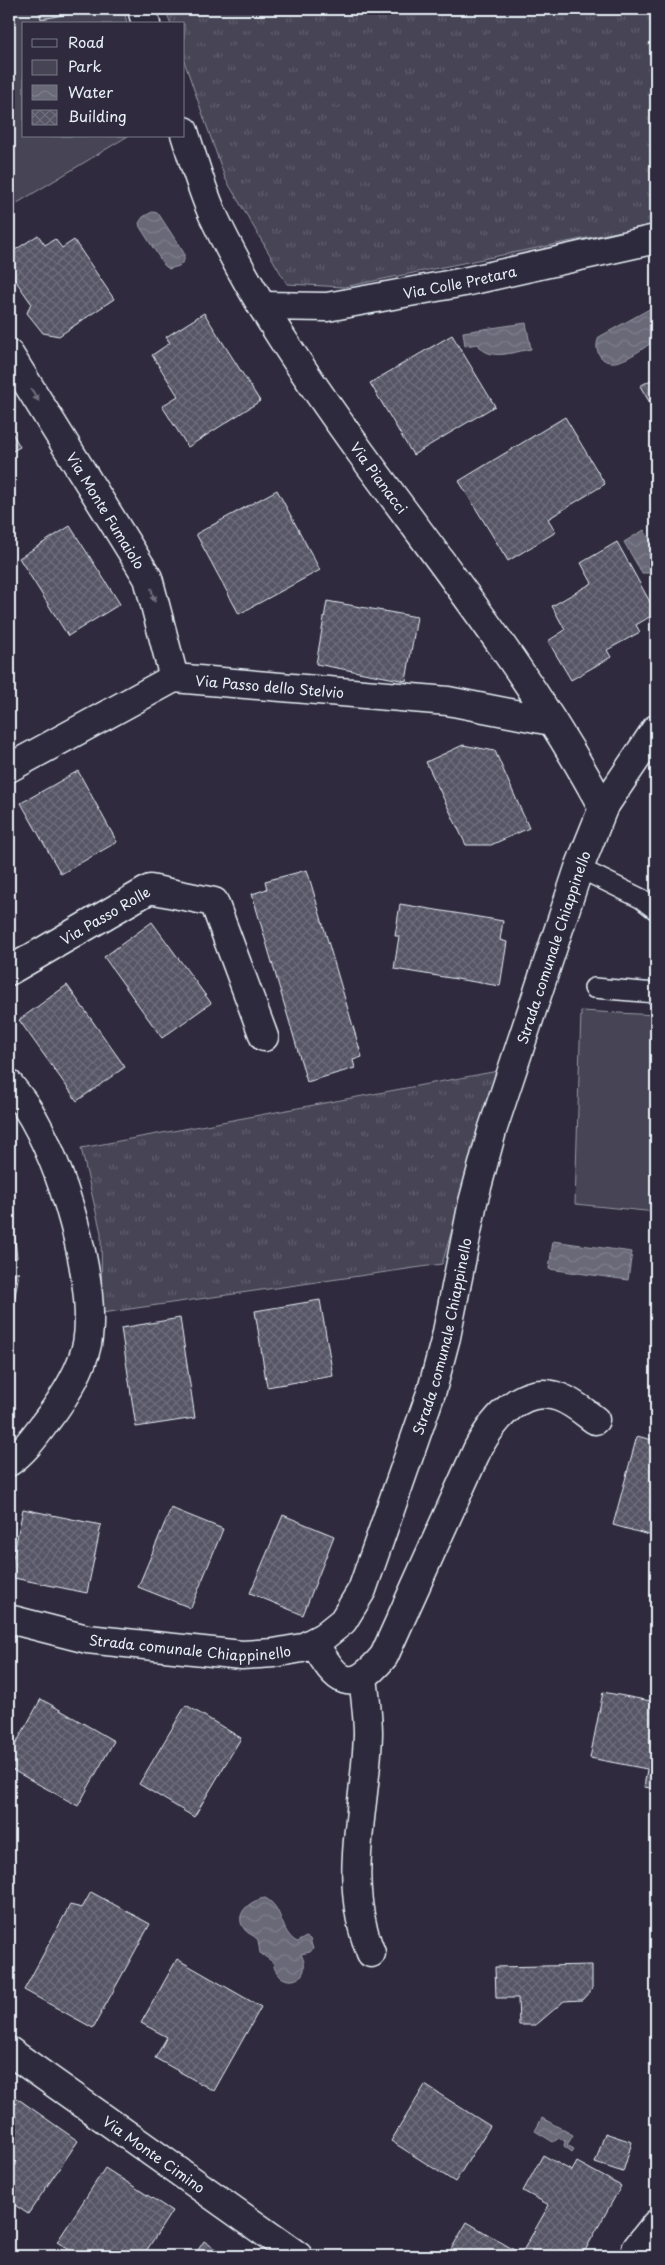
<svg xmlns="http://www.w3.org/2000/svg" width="665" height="2265" font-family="'Playpen Sans',sans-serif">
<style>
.grass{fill:url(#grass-tufts);stroke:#979aa6}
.green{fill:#464455;stroke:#979aa6}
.water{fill:url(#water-waves);stroke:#9c9fab}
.building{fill:url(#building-cross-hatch);stroke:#e8f1f8}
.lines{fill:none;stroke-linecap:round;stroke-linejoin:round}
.lane-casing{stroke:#e8f1f8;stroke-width:22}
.street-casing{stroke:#e8f1f8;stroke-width:31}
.lane{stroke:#2f2a3d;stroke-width:19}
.street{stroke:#2f2a3d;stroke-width:28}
.oneway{fill:#70707e}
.labels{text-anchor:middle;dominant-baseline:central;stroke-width:5;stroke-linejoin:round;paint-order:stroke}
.street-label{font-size:14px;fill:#e8f1f8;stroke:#2f2a3d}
</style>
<defs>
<pattern id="grass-tufts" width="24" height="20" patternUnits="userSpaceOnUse" patternTransform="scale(1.25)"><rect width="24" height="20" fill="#464455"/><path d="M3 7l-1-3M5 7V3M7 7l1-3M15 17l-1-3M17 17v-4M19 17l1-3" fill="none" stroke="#615f6e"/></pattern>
<pattern id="water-waves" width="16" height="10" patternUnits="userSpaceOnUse" patternTransform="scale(1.25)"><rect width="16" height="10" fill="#696978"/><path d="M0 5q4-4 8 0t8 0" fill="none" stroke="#7e7f8c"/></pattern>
<pattern id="building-cross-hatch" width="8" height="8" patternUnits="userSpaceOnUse" patternTransform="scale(1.25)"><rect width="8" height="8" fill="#575565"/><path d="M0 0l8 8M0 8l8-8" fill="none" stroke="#6f6e7c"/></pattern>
</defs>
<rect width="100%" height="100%" fill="#2f2a3d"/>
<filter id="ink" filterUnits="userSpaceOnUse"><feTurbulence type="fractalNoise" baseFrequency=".02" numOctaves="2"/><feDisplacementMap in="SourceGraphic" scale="10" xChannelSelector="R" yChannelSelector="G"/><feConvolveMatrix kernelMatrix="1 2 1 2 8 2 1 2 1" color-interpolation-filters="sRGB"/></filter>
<g filter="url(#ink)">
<!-- grass -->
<g class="grass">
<polygon points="165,9 656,9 656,224 344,287 287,284 225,178 184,61 184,24 171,24"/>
<polygon points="498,1071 442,1264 102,1313 101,1233 81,1148"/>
</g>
<!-- green -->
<g class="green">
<polygon points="9,9 124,9 127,24 24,24 24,136 128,136 9,208"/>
<polygon points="581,1011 656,1015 656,1212 575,1204"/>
</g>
<!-- water -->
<g class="water">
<polygon points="152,212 158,213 184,253 184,261 179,266 169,269 164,265 140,227 139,223 143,217"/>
<path d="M 653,307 L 656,312 L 656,340 C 642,348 613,374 600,356 C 596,350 596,344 599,337 Z"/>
<path d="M 526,323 L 531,349 C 513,352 488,362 478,344 L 465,346 L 463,332 Z"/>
<polygon points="644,530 654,547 656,547 656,573 642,573 624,542"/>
<polygon points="553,1241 632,1252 628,1280 549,1269"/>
<path d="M 265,1898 C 284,1907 279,1932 297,1942 L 306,1937 L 310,1939 L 313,1949 L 310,1952 L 301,1954 C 316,1983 277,1991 273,1962 L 260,1953 L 258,1940 C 254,1935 248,1934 245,1930 C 232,1914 251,1900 265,1898 Z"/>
<polygon points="542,2118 573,2135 567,2145 574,2149 572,2152 564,2146 565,2141 559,2138 553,2142 535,2131"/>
</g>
<!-- building -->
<g class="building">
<polygon points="39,9 80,9 80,12 41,19"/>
<polygon points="38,235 45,245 55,239 62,248 74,240 114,299 59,336 43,333 27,313 31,303 9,271 15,267 9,258 9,254"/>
<polygon points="204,313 260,401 188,447 162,406 178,396 152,355 170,343 166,337"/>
<polygon points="452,335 495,406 413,455 370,383"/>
<polygon points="656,377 656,413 640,386"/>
<polygon points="565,417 605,484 548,519 556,532 508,561 459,481"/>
<polygon points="9,427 20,447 9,453"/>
<polygon points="277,490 320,570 239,614 196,534"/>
<polygon points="70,526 120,604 68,636 19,558"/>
<polygon points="617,542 656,613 636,625 640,632 607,650 611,657 571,680 548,641 565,630 552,606 592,583 581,563"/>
<polygon points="327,601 417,617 406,681 316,664"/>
<polygon points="463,745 495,751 529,828 491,845 466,845 426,762"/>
<polygon points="78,771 117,842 61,874 21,803"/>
<polygon points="307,870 362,1057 353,1060 355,1068 307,1082 252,894 267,889 265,881"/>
<polygon points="400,904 503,921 500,940 507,942 500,986 394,969 399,936 395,936"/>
<polygon points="152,922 211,1003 162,1038 104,957"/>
<polygon points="67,985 125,1067 77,1101 19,1020"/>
<polygon points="12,1211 17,1258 9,1259 9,1212"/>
<polygon points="9,1272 19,1272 12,1315 9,1315"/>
<polygon points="320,1300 333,1376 267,1387 255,1311"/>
<polygon points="180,1318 195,1418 136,1427 121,1328"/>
<polygon points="637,1436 656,1441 656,1537 613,1525"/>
<polygon points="171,1508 223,1529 191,1608 138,1587"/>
<polygon points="23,1509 101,1525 87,1593 9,1577"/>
<polygon points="283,1515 334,1536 303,1615 250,1593"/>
<polygon points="603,1692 656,1702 656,1789 644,1787 647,1769 590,1758"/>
<polygon points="41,1699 114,1741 78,1806 9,1768 9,1756"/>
<polygon points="186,1705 241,1738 194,1817 139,1784"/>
<polygon points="91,1892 150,1924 93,2028 24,1990 70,1905 82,1908"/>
<polygon points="177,1959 261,2007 214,2091 155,2058 167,2037 141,2023"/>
<polygon points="592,1965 592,1989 582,2000 564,2001 536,2025 519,2025 518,1998 496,1998 495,1967"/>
<polygon points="425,2085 490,2126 455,2182 391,2141"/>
<polygon points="14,2096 78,2141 28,2214 9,2201 9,2104"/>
<polygon points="605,2133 632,2142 623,2172 595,2163"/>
<polygon points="543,2155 572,2171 577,2162 621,2186 582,2256 520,2256 549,2205 523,2191"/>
<polygon points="105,2168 172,2211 143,2256 79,2256 57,2242"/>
<polygon points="467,2222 521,2254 520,2256 447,2256"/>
<polygon points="204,2241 226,2256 194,2256"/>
</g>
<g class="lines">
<!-- lane casing -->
<g class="lane-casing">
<g id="lane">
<polyline points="579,868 642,899 656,910"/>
<polyline points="594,988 656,993"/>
</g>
</g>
<!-- street casing -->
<g class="street-casing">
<g id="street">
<polyline points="142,9 146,24"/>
<path id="s1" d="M 184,131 C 193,159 201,188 213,215 C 252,299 307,378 361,453 C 445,568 536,682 603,808"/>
<path id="s2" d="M 262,306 L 327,307 L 464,282 L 656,239"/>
<path id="s3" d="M 9,354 L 148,578 L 174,678"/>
<path id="s4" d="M 9,768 L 174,678 L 448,701 L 551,721"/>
<path id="s5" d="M 9,971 L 150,889 L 214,902 L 264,1037"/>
<path d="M 9,1084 C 15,1092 22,1100 27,1108 C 61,1160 98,1283 87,1344 C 81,1372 64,1398 47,1420 C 35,1436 25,1451 9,1462"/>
<path id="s6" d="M 9,1619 L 87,1639 L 242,1655 L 274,1653 L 302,1648 L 323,1637 L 343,1621 L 362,1590 L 432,1390 L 446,1337 L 473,1202 L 492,1131 L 579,868 L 603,808 L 656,729"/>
<path d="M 314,1643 C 337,1682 350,1697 384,1656 L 478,1448 C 494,1419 522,1384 559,1397 C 573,1402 584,1412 595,1420"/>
<path d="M 363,1677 C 365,1696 368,1715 368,1734 C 366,1809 341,1880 371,1953"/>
<path id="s7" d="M 9,2051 L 298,2256"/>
<polyline points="636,2249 656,2224"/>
</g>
</g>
<!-- lane -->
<use href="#lane" class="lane"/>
<!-- street -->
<use href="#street" class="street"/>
</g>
<!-- one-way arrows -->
<defs><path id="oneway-solid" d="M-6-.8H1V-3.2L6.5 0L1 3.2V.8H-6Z" transform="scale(1.25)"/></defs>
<g class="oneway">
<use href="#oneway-solid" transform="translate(35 395) rotate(58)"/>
<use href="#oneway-solid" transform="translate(153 595) rotate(76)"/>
</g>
</g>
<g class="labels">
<!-- street labels -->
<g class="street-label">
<text stroke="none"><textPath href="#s2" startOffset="200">Via Colle Pretara</textPath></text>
<text stroke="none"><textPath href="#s1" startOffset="400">Via Pianacci</textPath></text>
<text stroke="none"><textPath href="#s3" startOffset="184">Via Monte Fumaiolo</textPath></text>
<text stroke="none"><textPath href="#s4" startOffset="284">Via Passo dello Stelvio</textPath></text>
<text stroke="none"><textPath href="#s5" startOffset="111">Via Passo Rolle</textPath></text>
<text stroke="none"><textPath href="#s6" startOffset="1054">Strada comunale Chiappinello</textPath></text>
<text stroke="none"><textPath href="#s6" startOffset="649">Strada comunale Chiappinello</textPath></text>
<text stroke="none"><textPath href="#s6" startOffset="184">Strada comunale Chiappinello</textPath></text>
<text stroke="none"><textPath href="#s7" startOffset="178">Via Monte Cimino</textPath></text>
</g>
</g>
<!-- margin -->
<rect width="665" height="2265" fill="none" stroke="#2f2a3d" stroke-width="30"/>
<rect x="15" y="15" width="635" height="2235" fill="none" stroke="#e8f1f8" stroke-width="2" filter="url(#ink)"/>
<!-- legend -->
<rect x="22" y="22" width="162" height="115" fill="#2f2a3d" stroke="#797a88"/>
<rect x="32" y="39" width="25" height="8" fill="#2f2a3d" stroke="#797a88"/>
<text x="68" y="48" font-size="15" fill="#e8f1f8">Road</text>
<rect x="32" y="60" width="25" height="15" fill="#464455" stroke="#797a88"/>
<text x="68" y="72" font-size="15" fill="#e8f1f8">Park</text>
<rect x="32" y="85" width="25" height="15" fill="url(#water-waves)" stroke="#797a88"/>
<text x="68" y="98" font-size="15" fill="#e8f1f8">Water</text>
<rect x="32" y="110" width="25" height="15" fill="url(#building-cross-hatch)" stroke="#797a88"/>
<text x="68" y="122" font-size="15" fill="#e8f1f8">Building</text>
</svg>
